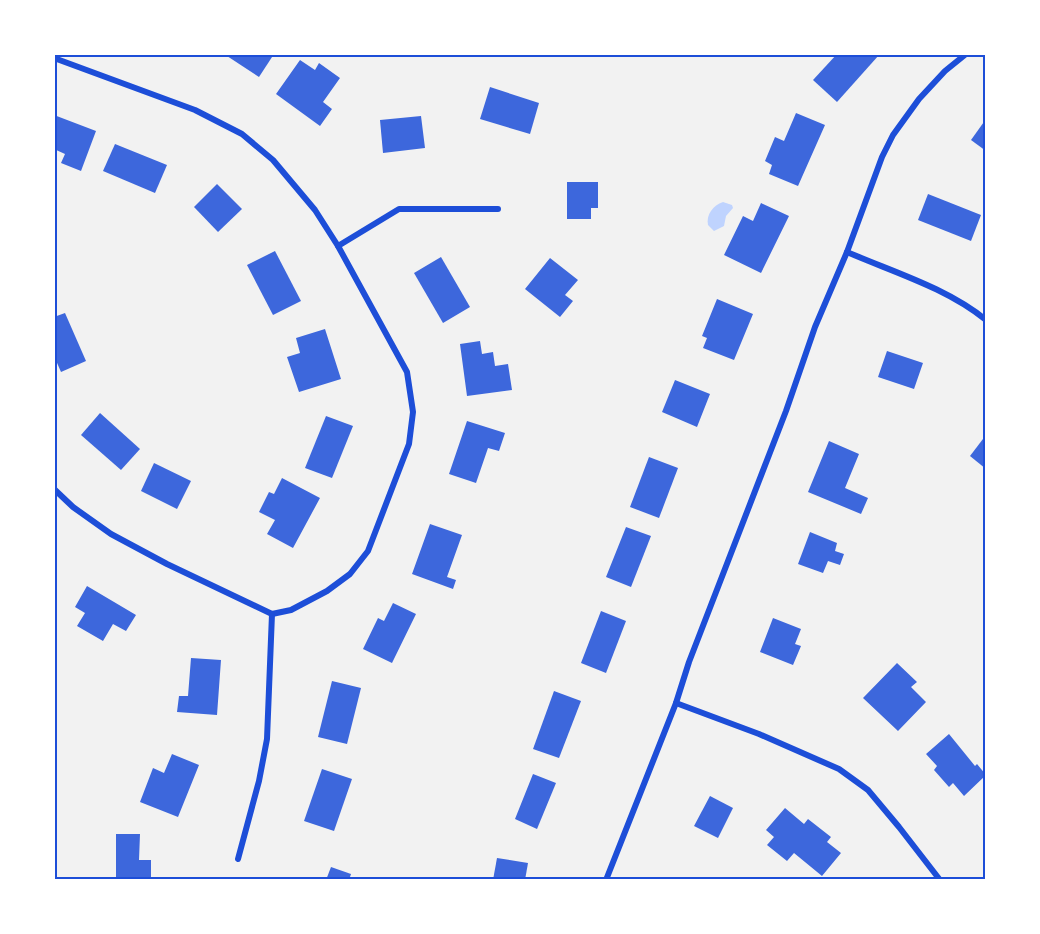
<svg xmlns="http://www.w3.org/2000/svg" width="1040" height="934" font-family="Barlow,sans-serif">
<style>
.water{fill:#bfd3fe}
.building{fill:#3d67dc}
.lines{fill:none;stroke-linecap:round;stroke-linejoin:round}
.minor{stroke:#1d4ed8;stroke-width:6}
.neatline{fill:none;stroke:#1d4ed8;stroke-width:2}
</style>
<rect width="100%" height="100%" fill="#f2f2f2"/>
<!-- water -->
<path class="water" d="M 723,202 L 732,205 L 733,208 L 726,216 L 724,226 L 714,231 L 708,225 C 706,215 713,205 723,202 Z"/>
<!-- building -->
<g class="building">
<polygon points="229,54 274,54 259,77 227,56"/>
<polygon points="837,54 879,55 837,102 813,80"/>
<polygon points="300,60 315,70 319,63 340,78 323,102 332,109 320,126 276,94"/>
<polygon points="490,87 539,103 530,134 480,119"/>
<polygon points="796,113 825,125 798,186 769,174 772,165 765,161 775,137 784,141"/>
<polygon points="54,115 96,131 81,171 61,163 65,154 54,149"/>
<polygon points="421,116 425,148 383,153 380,120"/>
<polygon points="986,119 986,151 971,140"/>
<polygon points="115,144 167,165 155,193 103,171"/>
<polygon points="567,182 598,182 598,208 591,208 591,219 567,219"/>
<polygon points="217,184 242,209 218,232 194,207"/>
<polygon points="928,194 981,215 971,241 918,220"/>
<polygon points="761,203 789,216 761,273 724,255 743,216 753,221"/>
<polygon points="275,251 301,301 273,315 247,265"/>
<polygon points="441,257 470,307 443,323 414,273"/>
<polygon points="550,258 578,280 565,295 573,301 560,317 525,289"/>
<polygon points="717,299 753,314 734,360 703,348 707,338 702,336"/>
<polygon points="65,313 86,361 61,372 54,356 54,317"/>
<polygon points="325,329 341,379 299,392 287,357 300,353 296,338"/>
<polygon points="480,341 482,354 493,352 495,366 508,364 512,390 467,396 460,344"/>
<polygon points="887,351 923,363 914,389 878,377"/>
<polygon points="675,380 710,394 697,427 662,412"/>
<polygon points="100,413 140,449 121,470 81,435"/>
<polygon points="326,416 353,426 332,478 305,468"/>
<polygon points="467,421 505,433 499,451 488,448 476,483 449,474"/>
<polygon points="986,435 986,469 970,456"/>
<polygon points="829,441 859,454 845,488 868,498 861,514 808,492"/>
<polygon points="649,457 678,468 659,518 630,507"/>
<polygon points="154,463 191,481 177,509 141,491"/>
<polygon points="282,478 320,498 293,548 267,534 275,520 259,512 269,492 274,494"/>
<polygon points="430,524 462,535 447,577 456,580 453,589 412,574"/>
<polygon points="626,527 651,536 631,587 606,577"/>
<polygon points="810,532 837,543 835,551 844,554 840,565 828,561 823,573 798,564"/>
<polygon points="87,586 136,615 126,631 113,624 103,641 77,626 85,613 75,607"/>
<polygon points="393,603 416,614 392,663 363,649 378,618 384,621"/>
<polygon points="601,611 626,621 606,673 581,663"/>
<polygon points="773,618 801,629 795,644 801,646 793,665 760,652"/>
<polygon points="191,658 221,660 217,715 177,712 179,696 188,696"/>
<polygon points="897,663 917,682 911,687 926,702 898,731 863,698"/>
<polygon points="332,681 361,688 347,744 318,737"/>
<polygon points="554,691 581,701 559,758 533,749"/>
<polygon points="949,734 975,766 977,764 986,775 964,796 953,783 949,787 934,770 937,766 926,754"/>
<polygon points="172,754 199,765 178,817 140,802 153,768 164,773"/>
<polygon points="322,769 352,779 334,831 304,821"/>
<polygon points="533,774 556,783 537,829 515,819"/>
<polygon points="710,796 733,808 718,838 694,826"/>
<polygon points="785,808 804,824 808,819 831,837 827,842 841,853 822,876 794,853 787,861 767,845 774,837 766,830"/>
<polygon points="116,834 140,834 139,860 151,860 151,880 116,880"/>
<polygon points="497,858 528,863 525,880 493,880"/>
<polygon points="331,867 351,874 349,880 326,880"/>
</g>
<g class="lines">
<!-- minor -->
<g class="minor">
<polyline points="54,58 195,110 242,134 273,160 315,210 338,246 407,372 413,412 409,444 368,551 350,574 327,591 291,610 272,614 167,564 111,534 73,507 54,489"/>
<polyline points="338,246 399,209 498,209"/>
<path d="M 847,252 C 893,272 947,288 986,320"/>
<polyline points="676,703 759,734 839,769 868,790 899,827 940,880"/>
<polyline points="238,859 259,781 267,739 272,614"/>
<polyline points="606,880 676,703 689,662 786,411 815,327 847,252 882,157 893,135 919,99 945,71 966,54"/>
</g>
</g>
<!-- border -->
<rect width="1040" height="934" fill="none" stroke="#ffffff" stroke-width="111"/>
<rect x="56" y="56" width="928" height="822" class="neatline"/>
</svg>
